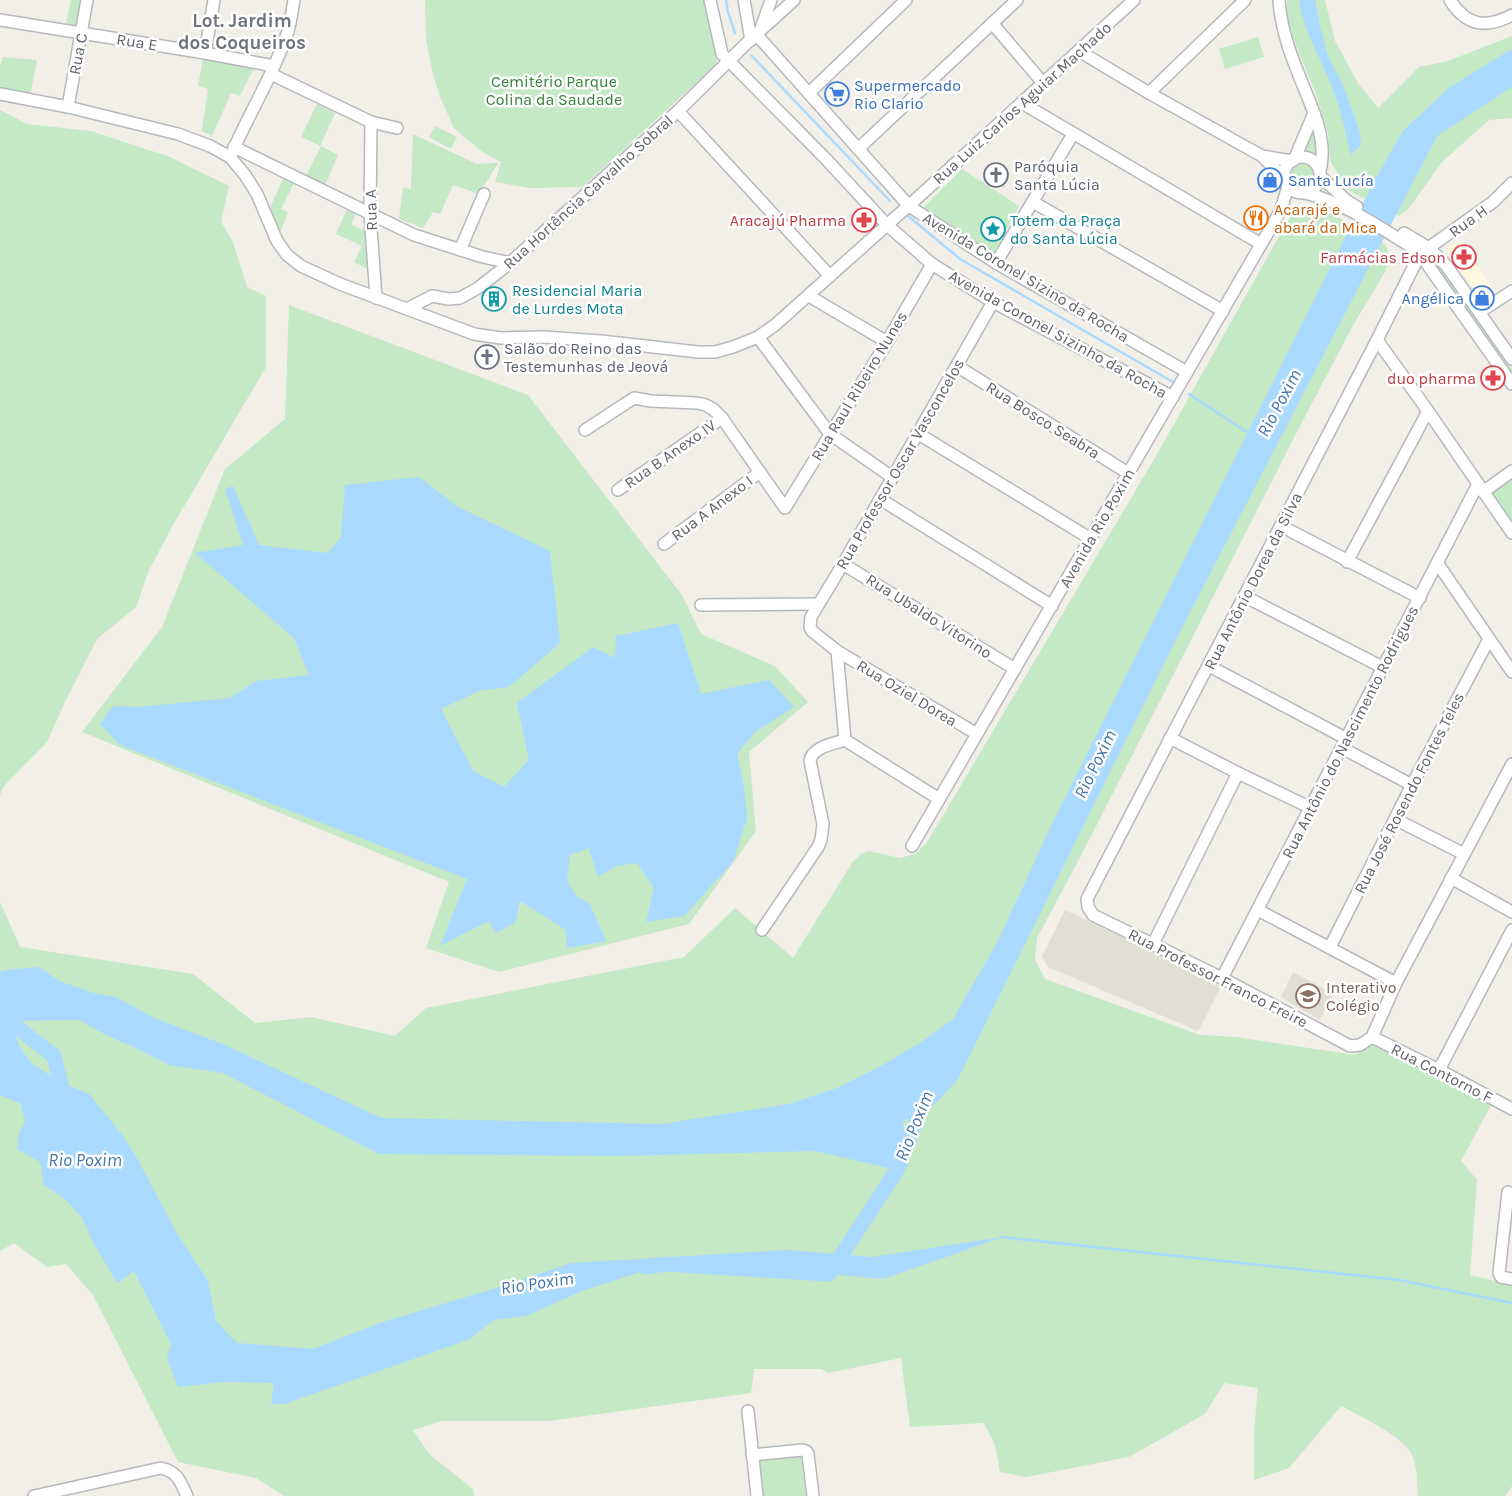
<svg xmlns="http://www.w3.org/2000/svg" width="1512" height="1496" font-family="Karla,sans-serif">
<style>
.commercial{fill:#fef7e0}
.education{fill:#e1ded6}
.green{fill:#c5e8c5}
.water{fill:#aadaff}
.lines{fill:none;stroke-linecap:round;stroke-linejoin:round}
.stream{stroke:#aadaff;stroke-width:2.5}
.river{stroke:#aadaff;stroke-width:15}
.minor-casing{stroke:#b5b8bc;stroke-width:14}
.minor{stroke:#fff;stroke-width:11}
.labels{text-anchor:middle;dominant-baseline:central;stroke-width:5;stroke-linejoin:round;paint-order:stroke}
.street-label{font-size:16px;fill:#5f6368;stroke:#fff}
.park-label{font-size:16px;fill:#348238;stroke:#fff}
.shop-label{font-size:16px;fill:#366cbe;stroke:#fff;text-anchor:start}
.worship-label{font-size:16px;fill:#5b616d;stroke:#fff;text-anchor:start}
.food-label{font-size:16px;fill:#c56008;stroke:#fff;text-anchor:start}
.health-label{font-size:16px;fill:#be3a42;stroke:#fff;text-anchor:end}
.culture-label{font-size:16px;fill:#0d838f;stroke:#fff;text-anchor:start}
.education-label{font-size:16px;fill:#785e54;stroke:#fff;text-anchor:start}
.water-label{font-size:18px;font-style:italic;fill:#4174aa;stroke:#fff}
.quarter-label{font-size:19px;font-weight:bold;fill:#70757a;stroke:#fff}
</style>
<rect width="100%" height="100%" fill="#f1efe8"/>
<!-- commercial -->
<polygon class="commercial" points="1460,239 1497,294 1483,303 1446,249"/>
<!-- education -->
<g class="education">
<polygon points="1065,910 1222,985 1198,1031 1048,967 1042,957"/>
<polygon points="1293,972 1334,994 1320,1020 1281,997"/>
</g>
<!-- green -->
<g class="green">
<polygon points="71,0 82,0 77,27 66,23"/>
<polygon points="425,0 706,0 717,64 582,187 530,188 495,182 501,162 481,151 454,128 440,97 432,70 426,39"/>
<polygon points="1287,0 1325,0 1335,41 1358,83 1378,108 1419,67 1448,61 1512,36 1512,118 1489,120 1442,162 1409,208 1399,216 1346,189 1330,160 1328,134 1317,97 1287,23"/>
<polygon points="1258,37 1264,57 1225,69 1219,49"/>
<polygon points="3,57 37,60 31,92 0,89 0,67"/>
<polygon points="203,59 254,68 240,96 231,93 212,136 202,131 208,89 198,86"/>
<polygon points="317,104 335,113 320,146 301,137"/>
<polygon points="0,110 27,124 91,131 170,157 229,186 221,222 233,242 247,287 266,296 266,367 173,525 149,570 136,607 97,639 65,702 47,742 4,786 0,795"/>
<polygon points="1312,122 1317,128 1318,156 1302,151"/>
<polygon points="435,126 457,137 451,149 429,137"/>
<polygon points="413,134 477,164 498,163 479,194 453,185 440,214 433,212 423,228 399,219 403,188 411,189"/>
<polygon points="321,146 338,155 324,188 304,180"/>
<circle cx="1302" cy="176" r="15"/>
<polygon points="962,169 1019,206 993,254 941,221 924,207"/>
<polygon points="283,179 294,183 281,209 288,212 279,236 270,208"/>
<path d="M 1312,206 L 1317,207 L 1379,238 L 1386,246 L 1389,255 L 1389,262 L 1385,272 L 1352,327 L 1298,430 L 1084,850 L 1037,938 L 1035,960 L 1045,979 L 1200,1035 L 1236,1037 L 1355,1055 L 1372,1041 L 1491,1105 L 1461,1161 L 1477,1180 L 1470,1275 L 1512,1285 L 1512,1486 L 1505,1496 L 1418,1496 C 1417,1481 1418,1463 1409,1450 C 1399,1435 1358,1415 1341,1406 L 1289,1468 L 1254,1480 L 1254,1432 L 1258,1388 L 1224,1383 L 1205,1414 L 1129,1457 L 1026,1477 L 1000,1472 L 995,1445 L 984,1423 L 910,1427 L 901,1358 L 828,1373 L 821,1369 L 754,1369 L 751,1393 L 549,1421 L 442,1421 L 413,1430 L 429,1454 L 473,1489 L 474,1496 L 284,1496 L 256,1478 L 178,1462 L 93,1295 L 66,1264 L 47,1267 L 14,1243 L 0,1251 L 0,902 L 20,947 L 193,974 L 255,1023 L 311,1017 L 395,1036 L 426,1008 L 684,957 L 735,908 L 793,958 L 852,863 L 861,854 L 869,851 L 900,858 L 915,854 L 926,844 L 1156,456 L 1287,222 L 1293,214 Z"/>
<polygon points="348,207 356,213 351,225 368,232 369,270 354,262 362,246 336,234"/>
<polygon points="1436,261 1512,369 1512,379 1432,264"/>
<polygon points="289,305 528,395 682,595 701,634 775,666 808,702 749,752 756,831 689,924 499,972 426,948 449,882 82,732 162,627 225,469 285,419"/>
<polygon points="1512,475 1512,524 1489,492"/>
<polygon points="801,1455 806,1496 761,1496 758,1460"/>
</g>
<!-- water -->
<g class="water">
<path d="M 1299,0 L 1315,0 L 1321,30 L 1328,56 L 1343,85 L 1360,133 L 1361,145 L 1351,155 C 1346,136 1342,113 1335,95 C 1324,63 1304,34 1299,0 Z"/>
<polygon points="1512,49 1512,87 1437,136 1172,647 958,1079 934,1105 902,1122 909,1141 897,1170 815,1151 621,1156 379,1154 223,1073 169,1065 138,1049 106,1035 79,1020 10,1021 19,1046 31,1063 62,1083 89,1094 123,1136 138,1160 176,1232 208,1281 216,1321 237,1343 313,1349 383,1322 503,1286 571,1263 788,1250 872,1257 1003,1237 883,1279 762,1268 665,1264 582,1291 526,1316 494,1320 468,1340 284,1404 271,1404 274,1383 223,1382 178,1387 167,1358 171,1344 134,1271 117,1283 93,1242 83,1219 66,1200 44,1185 40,1162 17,1149 19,1133 25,1122 21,1104 0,1095 0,972 6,970 39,967 59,981 94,993 116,997 154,1018 225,1045 381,1118 661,1124 789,1104 837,1088 881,1066 920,1043 953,1019 997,943 1052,824 1350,228 1376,178 1403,131 1450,87"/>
<polygon points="419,477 458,507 550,551 560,643 509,687 479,691 441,709 473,771 504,787 529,760 517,703 593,647 615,658 616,636 678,623 701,694 769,680 794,707 755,732 737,754 744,787 747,818 733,862 684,916 646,922 654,888 637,863 616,866 598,877 589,848 570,855 567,881 577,897 590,904 606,941 567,948 566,930 520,901 515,923 496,933 488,921 440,946 467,879 120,745 100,724 113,706 138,707 230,698 256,681 309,675 294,638 195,553 243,545 225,489 233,486 259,545 328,553 341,537 345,485"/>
</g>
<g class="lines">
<!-- stream -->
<g class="stream">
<polyline points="726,0 728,12 735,33"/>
<polyline points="751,55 890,201"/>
<polyline points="907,215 960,259 1173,382"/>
<polyline points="1189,394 1250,434"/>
<polyline points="1001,1237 1399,1280 1512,1303"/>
</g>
<!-- river -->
<g class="river">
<polyline points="0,1016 9,1021 54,1056 65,1101"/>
<polyline points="645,1267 665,1264 829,1274 897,1170 927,1095"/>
</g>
<!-- minor casing -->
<g class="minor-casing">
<g id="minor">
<polyline points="710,0 722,54 825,158 887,225 932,264 993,302 1173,397"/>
<polyline points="744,0 751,40"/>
<path d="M 1279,0 C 1281,35 1296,68 1309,100 C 1316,118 1323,136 1322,156 C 1322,161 1321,166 1320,171"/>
<path d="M 1450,0 C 1466,26 1486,29 1512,15"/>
<polyline points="0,20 205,53 274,66"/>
<polyline points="992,23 1043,83"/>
<polyline points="762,29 794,0"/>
<polyline points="756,34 909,206 996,263 1187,372"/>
<polyline points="1079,51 1149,93 1262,156 1285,179"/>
<polyline points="205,53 214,0"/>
<polyline points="271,74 371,122 397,128"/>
<polyline points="809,93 906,0"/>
<polyline points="1149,93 1245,0"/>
<polyline points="0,94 68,107 178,134 210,146 230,157 245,175 257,194 277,241 287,255 301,266 340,284 474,334 501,338 543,337 601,341 698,352 715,352 733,347 758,337 775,325 925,191 1134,0"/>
<polyline points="1022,103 1261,244"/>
<polyline points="68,107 87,0"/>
<polyline points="678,111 830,276"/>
<polyline points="371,122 370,214 376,298"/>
<polyline points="234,147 414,235 483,257 510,263"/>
<polyline points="858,149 1017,0"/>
<path d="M 232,153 C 249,113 273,76 287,34 C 291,23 292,11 294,0"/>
<polyline points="1262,156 1292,161"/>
<circle cx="1302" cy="175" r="18"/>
<polyline points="1294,160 1314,113"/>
<polyline points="1320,176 1347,201 1357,207"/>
<polyline points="1512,183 1493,202 1420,254 1377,340 1087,899 1088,907 1093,915 1222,978 1350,1046 1360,1045 1372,1037 1396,983 1512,764"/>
<path d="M 1305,193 C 1343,202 1379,227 1412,247 L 1420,254 L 1512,384"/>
<polyline points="1033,202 1223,311"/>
<polyline points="1404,233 1429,248 1446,265 1512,359"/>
<polyline points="460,250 484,194"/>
<polyline points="996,263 1073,134"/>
<polyline points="809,296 887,342"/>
<polyline points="407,309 432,296 449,299 460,298 478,288 510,263 678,111 756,34 760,31 771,0"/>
<polyline points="1480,312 1512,291"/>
<polyline points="758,337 830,434 892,477"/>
<polyline points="1377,340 1428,411 1512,533"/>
<polyline points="957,366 1128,473"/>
<polyline points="585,430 634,398 651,401 697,403 706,405 714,410 722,418 785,508 887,342 932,264"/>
<polyline points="917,433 1091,539"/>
<polyline points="618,490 722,418"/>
<polyline points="1483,492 1512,471"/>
<polyline points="880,499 1052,606"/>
<polyline points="1281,526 1420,598"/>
<polyline points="664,544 760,472"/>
<polyline points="1347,562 1428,411"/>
<polyline points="843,564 1015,669"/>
<polyline points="1438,564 1512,672"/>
<polyline points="1244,596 1384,668"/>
<polyline points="701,605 818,604"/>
<polyline points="837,651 845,740"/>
<polyline points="1209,666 1347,739"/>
<polyline points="977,734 837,651 812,631 810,627 811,617 843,564 993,302"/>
<polyline points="1170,738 1238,773 1311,808"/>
<polyline points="845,740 939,799"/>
<polyline points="1342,748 1412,785"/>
<polyline points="1395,819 1464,854"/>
<polyline points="912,846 1281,210 1288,186"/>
<polyline points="1451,878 1512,912"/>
<polyline points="1258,910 1396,983"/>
<path d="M 762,930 L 818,847 L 821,840 L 823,824 L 810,761 C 812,747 833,744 845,740"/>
<polyline points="1153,944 1238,773"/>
<polyline points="1330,947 1412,785 1489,639"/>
<polyline points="1222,978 1478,484"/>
<polyline points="1372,1037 1439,1070 1512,1109"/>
<polyline points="1439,1070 1512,930"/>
<polyline points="1508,1192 1499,1273 1501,1277 1512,1279"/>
<polyline points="748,1411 757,1496"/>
<polyline points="752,1455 802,1450 806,1451 808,1454 813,1496"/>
<path d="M 34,1496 L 161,1468 C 178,1472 180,1481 187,1496"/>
</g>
</g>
<!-- minor -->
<use href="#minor" class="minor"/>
</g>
<!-- icons -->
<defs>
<g id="supermarket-ring" transform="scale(1.25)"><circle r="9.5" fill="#fff" stroke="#3f7fe0" stroke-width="1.5"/><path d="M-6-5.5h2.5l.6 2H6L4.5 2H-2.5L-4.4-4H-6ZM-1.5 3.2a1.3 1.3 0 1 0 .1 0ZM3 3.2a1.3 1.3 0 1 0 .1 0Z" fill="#3f7fe0"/></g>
<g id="church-ring" transform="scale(1.25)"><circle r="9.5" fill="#fff" stroke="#6b7280" stroke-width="1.5"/><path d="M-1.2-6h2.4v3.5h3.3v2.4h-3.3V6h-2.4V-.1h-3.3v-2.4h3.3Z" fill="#6b7280"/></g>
<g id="shop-ring" transform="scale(1.25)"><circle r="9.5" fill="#fff" stroke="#3f7fe0" stroke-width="1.5"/><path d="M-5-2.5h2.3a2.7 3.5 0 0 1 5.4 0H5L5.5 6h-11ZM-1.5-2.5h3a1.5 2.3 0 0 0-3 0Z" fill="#3f7fe0"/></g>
<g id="restaurant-ring" transform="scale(1.25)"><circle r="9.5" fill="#fff" stroke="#e8710a" stroke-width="1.5"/><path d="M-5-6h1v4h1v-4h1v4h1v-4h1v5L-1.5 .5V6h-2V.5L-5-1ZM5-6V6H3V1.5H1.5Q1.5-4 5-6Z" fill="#e8710a"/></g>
<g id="pharmacy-ring" transform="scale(1.25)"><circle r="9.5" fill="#fff" stroke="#e0444e" stroke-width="1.5"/><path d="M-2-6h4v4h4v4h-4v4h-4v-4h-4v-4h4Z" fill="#e0444e"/></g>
<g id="sight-ring" transform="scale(1.25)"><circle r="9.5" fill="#fff" stroke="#0f9aa8" stroke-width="1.5"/><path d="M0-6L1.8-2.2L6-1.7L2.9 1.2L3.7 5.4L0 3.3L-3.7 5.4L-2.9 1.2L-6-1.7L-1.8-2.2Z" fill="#0f9aa8"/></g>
<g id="building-ring" transform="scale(1.25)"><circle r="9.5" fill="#fff" stroke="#0f9aa8" stroke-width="1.5"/><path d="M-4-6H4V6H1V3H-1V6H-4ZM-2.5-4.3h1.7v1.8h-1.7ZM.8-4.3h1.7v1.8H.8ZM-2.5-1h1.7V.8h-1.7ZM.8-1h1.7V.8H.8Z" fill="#0f9aa8"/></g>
<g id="school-ring" transform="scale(1.25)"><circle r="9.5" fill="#fff" stroke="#8d6e63" stroke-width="1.5"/><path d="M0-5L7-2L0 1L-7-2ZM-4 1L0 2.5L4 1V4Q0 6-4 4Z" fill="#8d6e63"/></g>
</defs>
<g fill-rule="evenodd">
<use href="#supermarket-ring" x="837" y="94"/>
<use href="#church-ring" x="996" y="175"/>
<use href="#shop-ring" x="1270" y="180"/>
<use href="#restaurant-ring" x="1256" y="218"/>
<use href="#pharmacy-ring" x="864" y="220"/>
<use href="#sight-ring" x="993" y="229"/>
<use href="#pharmacy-ring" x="1464" y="257"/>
<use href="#shop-ring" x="1482" y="298"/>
<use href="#building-ring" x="494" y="299"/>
<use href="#church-ring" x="487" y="357"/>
<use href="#pharmacy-ring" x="1493" y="378"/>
<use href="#school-ring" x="1308" y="996"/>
</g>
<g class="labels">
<!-- street labels -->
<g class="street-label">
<text transform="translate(137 42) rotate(9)">Rua E</text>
<text transform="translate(78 54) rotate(-79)">Rua C</text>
<text transform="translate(1022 103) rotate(-42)">Rua Luiz Carlos Aguiar Machado</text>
<text transform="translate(588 192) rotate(-42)">Rua Hortência Carvalho Sobral</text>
<text transform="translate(371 210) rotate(-92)">Rua A</text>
<text transform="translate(1468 221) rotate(-36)">Rua H</text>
<text transform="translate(1026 277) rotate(31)">Avenida Coronel Sizino da Rocha</text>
<text transform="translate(1058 334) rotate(29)">Avenida Coronel Sizinho da Rocha</text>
<text transform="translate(859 386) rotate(-59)">Rua Raul Ribeiro Nunes</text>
<text transform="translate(1043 420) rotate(32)">Rua Bosco Seabra</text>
<text transform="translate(670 454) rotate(-35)">Rua B Anexo IV</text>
<text transform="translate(900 464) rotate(-60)">Rua Professor Oscar Vasconcelos</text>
<text transform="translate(712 508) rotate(-37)">Rua A Anexo I</text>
<text transform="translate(1097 528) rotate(-60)">Avenida Rio Poxim</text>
<text transform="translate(1253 581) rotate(-63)">Rua Antônio Dorea da Silva</text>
<text transform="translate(929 616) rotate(32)">Rua Ubaldo Vitorino</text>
<text transform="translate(907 693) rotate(31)">Rua Oziel Dorea</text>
<text transform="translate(1350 732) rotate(-63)">Rua Antônio do Nascimento Rodrigues</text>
<text transform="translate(1409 793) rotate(-63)">Rua José Rosendo Fontes Teles</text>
<text transform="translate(1218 978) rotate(27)">Rua Professor Franco Freire</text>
<text transform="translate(1442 1073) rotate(27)">Rua Contorno F</text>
</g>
<!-- park labels -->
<g class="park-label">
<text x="554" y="81">Cemitério Parque<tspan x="554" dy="18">Colina da Saudade</tspan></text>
</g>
<!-- shop labels -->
<g class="shop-label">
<text x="854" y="85">Supermercado<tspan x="854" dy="18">Rio Clario</tspan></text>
<text x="1288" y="180">Santa Lucía</text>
<text x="1464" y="298" text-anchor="end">Angélica</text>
</g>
<!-- worship labels -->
<g class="worship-label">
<text x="1014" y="166">Paróquia<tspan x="1014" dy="18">Santa Lúcia</tspan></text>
<text x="504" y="348">Salão do Reino das<tspan x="504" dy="18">Testemunhas de Jeová</tspan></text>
</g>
<!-- food labels -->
<g class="food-label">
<text x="1274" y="209">Acarajé e<tspan x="1274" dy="18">abará da Mica</tspan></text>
</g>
<!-- health labels -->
<g class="health-label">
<text x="846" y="220">Aracajú Pharma</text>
<text x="1446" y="257">Farmácias Edson</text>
<text x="1476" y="378">duo pharma</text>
</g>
<!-- culture labels -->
<g class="culture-label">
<text x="1010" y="220">Totem da Praça<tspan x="1010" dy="18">do Santa Lúcia</tspan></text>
<text x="512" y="290">Residencial Maria<tspan x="512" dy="18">de Lurdes Mota</tspan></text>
</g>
<!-- education labels -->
<g class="education-label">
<text x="1326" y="987">Interativo<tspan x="1326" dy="18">Colégio</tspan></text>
</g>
<!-- water labels -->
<g class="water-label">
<text transform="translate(1279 403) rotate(-62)">Rio Poxim</text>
<text transform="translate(1095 764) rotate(-64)">Rio Poxim</text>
<text transform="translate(914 1126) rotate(-68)">Rio Poxim</text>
<text x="85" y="1160">Rio Poxim</text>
<text transform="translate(537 1283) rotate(-8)">Rio Poxim</text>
</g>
<!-- quarter labels -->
<g class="quarter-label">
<text x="242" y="21">Lot. Jardim<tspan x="242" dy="22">dos Coqueiros</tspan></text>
</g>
</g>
</svg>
